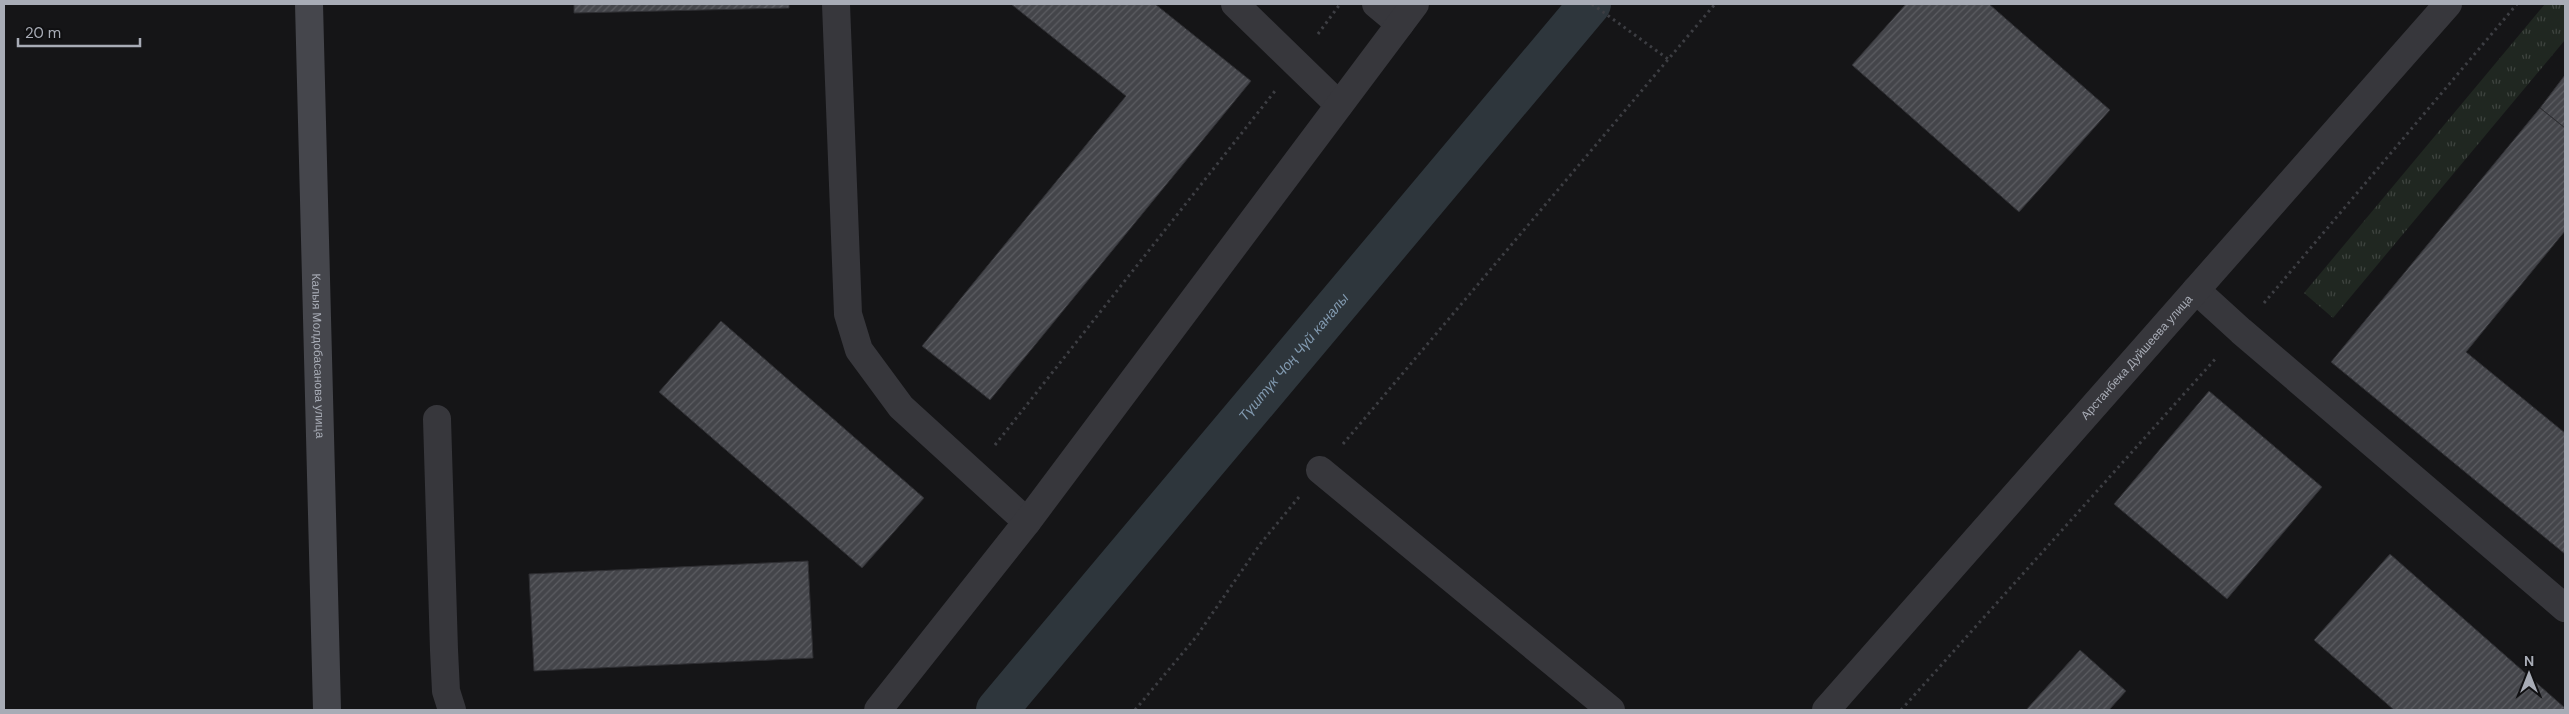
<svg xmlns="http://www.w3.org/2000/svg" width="2569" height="714" font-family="'DM Sans',sans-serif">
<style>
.grass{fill:url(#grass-tufts)}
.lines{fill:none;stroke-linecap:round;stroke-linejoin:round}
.canal{stroke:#2e363c;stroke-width:42}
.building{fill:url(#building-hatch);stroke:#2f2f33}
.path{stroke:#3d3e43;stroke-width:3;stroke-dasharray:2.5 4;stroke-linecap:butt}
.street{stroke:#37373c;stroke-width:28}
.secondary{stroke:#45464c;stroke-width:28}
.labels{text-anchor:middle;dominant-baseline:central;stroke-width:4.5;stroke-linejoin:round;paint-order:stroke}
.street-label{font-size:12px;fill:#a8acb6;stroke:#101012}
.water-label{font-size:14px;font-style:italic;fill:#8199af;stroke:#101012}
</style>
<defs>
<pattern id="grass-tufts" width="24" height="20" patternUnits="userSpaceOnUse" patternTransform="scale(1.25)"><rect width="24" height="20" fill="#202721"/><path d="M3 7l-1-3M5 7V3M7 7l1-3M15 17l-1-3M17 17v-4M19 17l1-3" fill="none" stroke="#3e443f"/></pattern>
<pattern id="building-hatch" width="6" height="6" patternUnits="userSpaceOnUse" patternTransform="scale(1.25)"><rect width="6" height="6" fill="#44454a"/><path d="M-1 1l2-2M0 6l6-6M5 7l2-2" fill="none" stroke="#5c5d62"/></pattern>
</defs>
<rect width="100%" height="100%" fill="#151517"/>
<!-- grass -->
<polygon class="grass" points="2545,4 2565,4 2565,40 2333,318 2304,293"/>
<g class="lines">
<!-- canal -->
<path class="canal" id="s1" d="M 997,710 L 1590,4"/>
</g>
<!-- building -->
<g class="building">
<polygon points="574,4 789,4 789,8 574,13"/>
<polygon points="1011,4 1155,4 1251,81 990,400 922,346 1126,96"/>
<polygon points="1906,4 1989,4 2110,110 2019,212 1852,65"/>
<polygon points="2565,75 2565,128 2540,108"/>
<polygon points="2540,108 2565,128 2565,231 2466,352 2565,433 2565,554 2331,362"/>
<polygon points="721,321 924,498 862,568 659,392"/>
<polygon points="2209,391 2322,487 2227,599 2114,504"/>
<polygon points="2390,554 2565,708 2565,710 2394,710 2314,640"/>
<polygon points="808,561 813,658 534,671 529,574"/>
<polygon points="2080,650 2126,691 2109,710 2026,710"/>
</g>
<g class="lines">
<!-- path -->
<g class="path">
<polyline points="1592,4 1668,59"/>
<polyline points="1318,34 1340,4"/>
<polyline points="2264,303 2517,4"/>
<polyline points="1343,444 1715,4"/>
<polyline points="995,445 1275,91"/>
<polyline points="1135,710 1196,637 1261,543 1299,497"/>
<polyline points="1901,710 2217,357"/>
</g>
<!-- street -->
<g class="street">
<polyline points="836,4 848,314 859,350 901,407 1027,522"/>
<polyline points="1235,4 1339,105"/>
<polyline points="1376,4 1400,24"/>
<polyline points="2196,290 2241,331 2565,608"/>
<polyline points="437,419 444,650 446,691 452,710"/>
<polyline points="1320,470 1611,710"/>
<polyline points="878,710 1027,522 1415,4"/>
<path id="s2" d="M 1826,710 L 2448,4"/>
</g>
<!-- secondary -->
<path class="secondary" id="s3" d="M 309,4 L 327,710"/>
</g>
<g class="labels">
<!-- street labels -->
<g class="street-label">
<text stroke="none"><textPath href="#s3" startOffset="352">Калыя Молдобасанова улица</textPath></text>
<text stroke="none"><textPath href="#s2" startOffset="470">Арстанбека Дуйшеева улица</textPath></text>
</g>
<!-- water labels -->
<g class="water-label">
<text stroke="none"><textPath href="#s1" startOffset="461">Түштүк Чоң Чүй каналы</textPath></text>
</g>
</g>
<!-- border -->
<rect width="2569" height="714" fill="none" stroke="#a8acb6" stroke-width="10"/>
<!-- north arrow -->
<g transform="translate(2529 674)" stroke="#101012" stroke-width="4" paint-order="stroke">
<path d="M0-4L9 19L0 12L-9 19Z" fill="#a8acb6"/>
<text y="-8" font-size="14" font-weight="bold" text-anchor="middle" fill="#a8acb6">N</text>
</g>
<!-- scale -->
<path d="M18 38v8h122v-8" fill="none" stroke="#a8acb6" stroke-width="2.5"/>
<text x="25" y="38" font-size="15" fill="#a8acb6" stroke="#101012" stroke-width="4" paint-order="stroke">20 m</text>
</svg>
